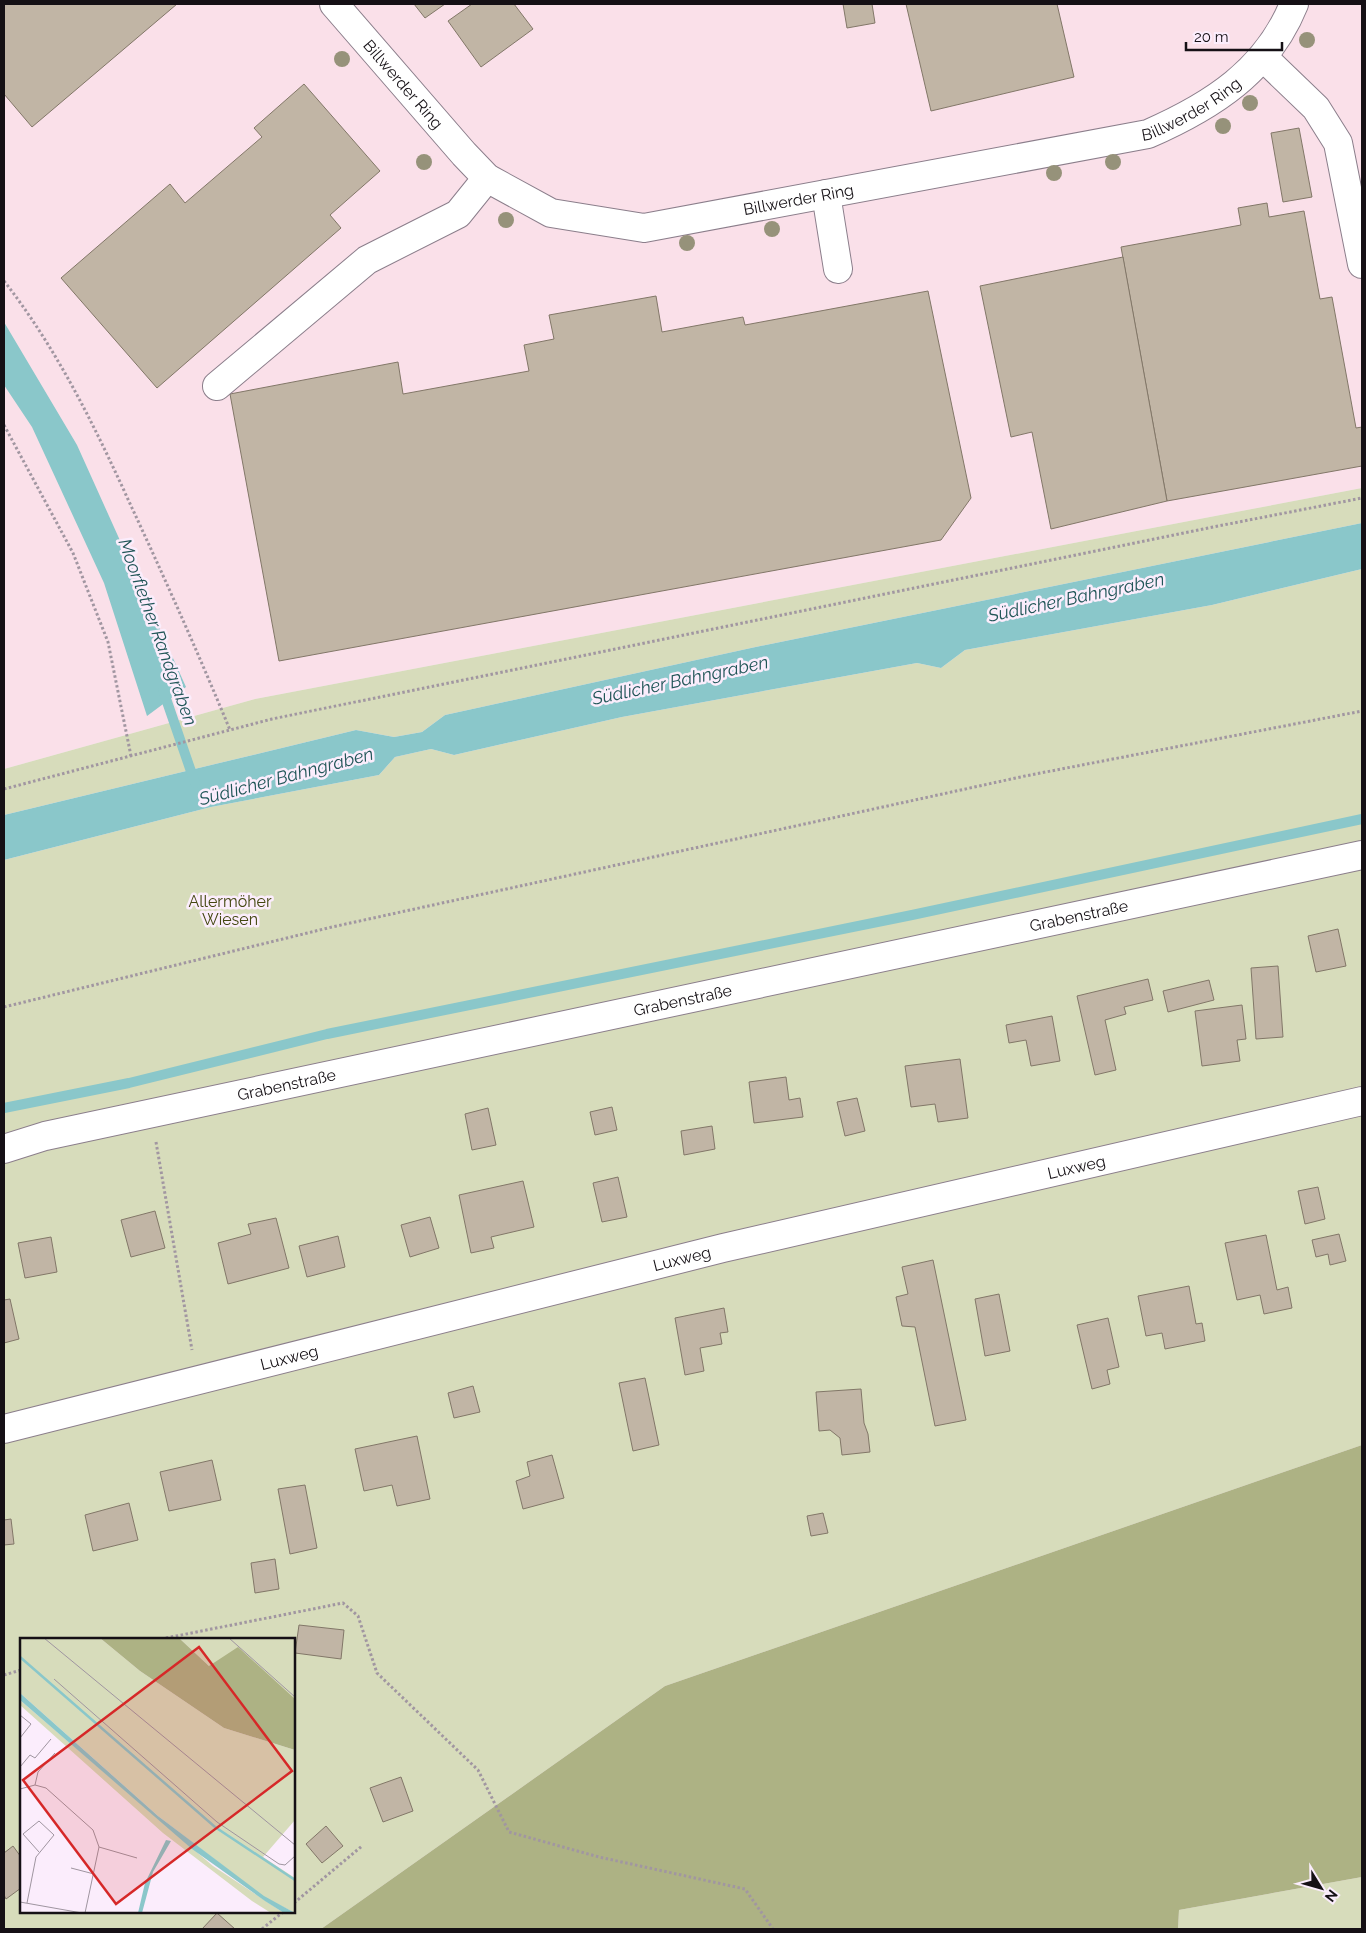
<svg xmlns="http://www.w3.org/2000/svg" width="1366" height="1933" font-family="Raleway,sans-serif">
<style>
.industrial{fill:#fae0e9}
.green{fill:#d7dcbb;fill-rule:evenodd}
.forest{fill:#adb284}
.water{fill:#8ac7ca}
.lines{fill:none;stroke-linecap:round;stroke-linejoin:round}
.stream{stroke:#8ac7ca;stroke-width:10}
.building{fill:#c1b5a5;stroke:#827768}
.minor-casing{stroke:#8b7e8b;stroke-width:30}
.path{stroke:#a196a1;stroke-width:3;stroke-dasharray:2.5 2.5;stroke-linecap:butt}
.minor{stroke:#fff;stroke-width:28}
.tree{fill:#96927a}
.labels{text-anchor:middle;dominant-baseline:central;stroke-width:5;stroke-linejoin:round;paint-order:stroke}
.street-label{font-size:16px;fill:#151015;stroke:#fbedfc}
.park-label{font-size:16px;fill:#434710;stroke:#fbedfc}
.water-label{font-size:18px;font-style:italic;fill:#215658;stroke:#fbedfc}
.inset-river{fill:none;stroke:#8ac7ca;stroke-width:2.5}
.inset-road{fill:none;stroke:#9f95a0;stroke-width:1}
.view{fill:#d62828;fill-opacity:0.15;stroke:#d62828;stroke-width:2.5}
.inset-edge{fill:none;stroke:#151015;stroke-width:2.5}
</style>
<rect width="100%" height="100%" fill="#fbedfc"/>
<!-- industrial -->
<polygon class="industrial" points="4,4 1362,4 1362,488 255,699 4,769"/>
<!-- green -->
<g class="green">
<polygon points="1362,488 1362,523 751,648 445,715 422,732 394,737 356,730 4,815 4,769 255,699"/>
<path d="M 1362,569 L 1362,1445 L 665,1686 L 321,1929 L 4,1929 L 4,860 L 211,807 L 379,775 L 395,757 L 431,749 L 454,755 L 622,717 L 917,663 L 941,668 L 965,650 L 1212,605 ZM 21,1639 L 294,1639 L 294,1912 L 21,1912 Z"/>
<polygon points="1362,1877 1362,1929 1178,1929 1179,1910"/>
</g>
<!-- forest -->
<polygon class="forest" points="1362,1445 1362,1877 1179,1910 1178,1929 321,1929 665,1686"/>
<!-- water -->
<g class="water">
<polygon points="4,322 77,445 186,687 147,716 104,583 32,427 4,385"/>
<polygon points="1362,523 1362,569 1212,605 965,650 941,668 917,663 622,717 454,755 431,749 395,757 379,775 211,807 4,860 4,815 356,730 394,737 422,732 445,715 751,648"/>
</g>
<g class="lines">
<!-- stream -->
<g class="stream">
<polyline points="163,690 195,783"/>
<polyline points="4,1108 129,1083 327,1034 912,915 1362,819"/>
</g>
</g>
<!-- building -->
<g class="building">
<polygon points="6,4 177,4 32,127 4,94 4,6"/>
<polygon points="414,4 445,4 425,18"/>
<polygon points="472,4 514,4 533,29 481,67 448,21"/>
<polygon points="843,4 872,4 875,23 847,28"/>
<polygon points="906,4 1057,4 1074,77 931,111"/>
<polygon points="304,84 380,171 330,215 341,228 157,388 61,278 170,184 185,203 262,137 254,128"/>
<polygon points="1299,128 1312,197 1283,202 1271,133"/>
<polygon points="1267,203 1269,217 1304,211 1320,299 1332,297 1356,428 1362,427 1362,466 1167,501 1121,247 1241,225 1238,208"/>
<polygon points="1123,257 1167,501 1051,529 1032,432 1011,437 980,286"/>
<polygon points="928,291 971,498 941,540 279,661 230,394 398,362 403,394 529,371 524,345 554,339 549,315 656,296 662,332 743,317 745,325"/>
<polygon points="1338,929 1346,966 1316,972 1308,936"/>
<polygon points="1278,966 1283,1037 1256,1039 1251,968"/>
<polygon points="1148,979 1153,1000 1124,1007 1126,1014 1105,1020 1116,1070 1095,1075 1077,996"/>
<polygon points="1209,980 1214,1000 1168,1012 1163,991"/>
<polygon points="1242,1005 1246,1039 1237,1040 1240,1061 1202,1066 1195,1011"/>
<polygon points="1052,1016 1060,1061 1031,1066 1026,1040 1009,1043 1006,1025"/>
<polygon points="960,1059 968,1118 938,1122 935,1104 911,1107 905,1066"/>
<polygon points="786,1077 789,1100 800,1098 803,1117 754,1123 749,1082"/>
<polygon points="857,1098 865,1131 845,1136 837,1102"/>
<polygon points="612,1107 617,1130 595,1135 590,1112"/>
<polygon points="488,1108 496,1145 472,1150 465,1114"/>
<polygon points="712,1126 715,1149 684,1155 681,1131"/>
<polygon points="618,1177 627,1217 602,1222 593,1183"/>
<polygon points="523,1181 534,1227 491,1237 494,1248 471,1253 459,1195"/>
<polygon points="1318,1187 1325,1219 1305,1224 1298,1191"/>
<polygon points="155,1211 165,1248 131,1257 121,1220"/>
<polygon points="430,1217 439,1248 410,1257 401,1225"/>
<polygon points="276,1218 289,1268 228,1284 218,1243 251,1234 248,1224"/>
<polygon points="1339,1234 1346,1261 1330,1265 1328,1254 1316,1257 1312,1240"/>
<polygon points="1266,1235 1277,1290 1288,1287 1292,1308 1264,1314 1260,1295 1237,1300 1225,1243"/>
<polygon points="338,1236 345,1267 307,1277 299,1246"/>
<polygon points="51,1237 57,1272 25,1278 18,1243"/>
<polygon points="933,1260 966,1420 935,1426 915,1327 902,1326 896,1297 908,1294 902,1267"/>
<polygon points="1189,1286 1196,1324 1202,1323 1205,1341 1165,1349 1162,1333 1146,1336 1138,1296"/>
<polygon points="999,1294 1010,1351 985,1356 975,1299"/>
<polygon points="10,1299 19,1339 4,1343 4,1300"/>
<polygon points="724,1308 728,1332 720,1333 722,1344 700,1348 704,1371 685,1375 675,1318"/>
<polygon points="1108,1318 1119,1367 1107,1370 1110,1384 1092,1389 1077,1325"/>
<polygon points="645,1378 659,1445 633,1451 619,1383"/>
<polygon points="473,1386 480,1412 454,1418 448,1393"/>
<polygon points="861,1389 864,1423 868,1434 870,1452 842,1455 840,1438 830,1430 819,1431 816,1392"/>
<polygon points="417,1436 430,1499 397,1506 392,1485 364,1491 355,1449"/>
<polygon points="552,1455 564,1498 523,1509 516,1481 530,1476 527,1462"/>
<polygon points="212,1460 221,1500 169,1511 160,1472"/>
<polygon points="305,1485 317,1548 290,1554 278,1489"/>
<polygon points="129,1503 138,1540 93,1551 85,1515"/>
<polygon points="823,1513 828,1533 811,1536 807,1516"/>
<polygon points="11,1519 14,1544 4,1545 4,1520"/>
<polygon points="275,1559 279,1589 255,1593 251,1563"/>
<polygon points="299,1625 344,1630 341,1659 295,1653"/>
<polygon points="401,1777 413,1811 383,1822 370,1788"/>
<polygon points="326,1826 343,1846 322,1863 306,1844"/>
<polygon points="13,1846 21,1857 21,1888 6,1899 4,1895 4,1853"/>
<polygon points="217,1913 235,1929 202,1929"/>
</g>
<g class="lines">
<!-- minor casing -->
<g class="minor-casing">
<g id="minor">
<path id="s1" d="M 334,4 L 464,154 L 487,178 L 551,213 L 644,228 L 1148,134 C 1212,106 1267,71 1294,4"/>
<polyline points="1263,57 1316,108 1338,143 1362,264"/>
<polyline points="826,194 838,269"/>
<polyline points="217,386 367,260 458,214 487,178"/>
<path id="s2" d="M 4,1149 L 45,1136 L 1362,855"/>
<path id="s3" d="M 4,1429 L 723,1248 L 1362,1101"/>
</g>
</g>
<!-- path -->
<g class="path">
<path d="M 4,281 C 58,350 96,429 132,508 C 166,581 199,655 230,730"/>
<polyline points="4,425 73,553 108,642 131,756"/>
<polyline points="4,789 272,719 1213,527 1362,498"/>
<polyline points="4,1007 332,927 1025,776 1362,711"/>
<polyline points="156,1142 192,1350"/>
<polyline points="161,1639 343,1603 358,1616 377,1673 478,1770 509,1832 599,1857 745,1889 773,1929"/>
<polyline points="4,1675 21,1670"/>
<polyline points="294,1903 362,1846"/>
<polyline points="262,1929 283,1912"/>
</g>
<!-- minor -->
<use href="#minor" class="minor"/>
</g>
<!-- trees -->
<g class="tree">
<circle cx="1307" cy="40" r="8"/>
<circle cx="342" cy="59" r="8"/>
<circle cx="1250" cy="103" r="8"/>
<circle cx="1223" cy="126" r="8"/>
<circle cx="424" cy="162" r="8"/>
<circle cx="1113" cy="162" r="8"/>
<circle cx="1054" cy="173" r="8"/>
<circle cx="506" cy="220" r="8"/>
<circle cx="772" cy="229" r="8"/>
<circle cx="687" cy="243" r="8"/>
</g>
<g class="labels">
<!-- street labels -->
<g class="street-label">
<text stroke="none"><textPath href="#s1" startOffset="106">Billwerder Ring</textPath></text>
<text stroke="none"><textPath href="#s1" startOffset="961">Billwerder Ring</textPath></text>
<text stroke="none"><textPath href="#s1" startOffset="556">Billwerder Ring</textPath></text>
<text stroke="none"><textPath href="#s2" startOffset="1100">Grabenstraße</textPath></text>
<text stroke="none"><textPath href="#s2" startOffset="695">Grabenstraße</textPath></text>
<text stroke="none"><textPath href="#s2" startOffset="290">Grabenstraße</textPath></text>
<text stroke="none"><textPath href="#s3" startOffset="1104">Luxweg</textPath></text>
<text stroke="none"><textPath href="#s3" startOffset="699">Luxweg</textPath></text>
<text stroke="none"><textPath href="#s3" startOffset="294">Luxweg</textPath></text>
</g>
<!-- park labels -->
<g class="park-label">
<text x="230" y="901">Allermöher<tspan x="230" dy="18">Wiesen</tspan></text>
</g>
<!-- water labels -->
<g class="water-label">
<text transform="translate(1076 597) rotate(-12)">Südlicher Bahngraben</text>
<text transform="translate(158 632) rotate(70)">Moorflether Randgraben</text>
<text transform="translate(680 680) rotate(-12)">Südlicher Bahngraben</text>
<text transform="translate(286 776) rotate(-15)">Südlicher Bahngraben</text>
</g>
</g>
<!-- overview -->
<g transform="translate(20 1638)">
<rect width="275" height="275" fill="#fbedfc"/>
<path d="M 0,0 L 80,0 L 120,33 L 204,90 L 275,112 L 275,182 L 243,219 L 275,240 L 275,275 L 244,259 L 138,178 L 0,55 ZM 159,0 L 275,0 L 275,61 L 189,28 ZM 0,62 L 193,228 L 264,275 L 251,275 L 232,263 L 143,195 L 0,67 Z" fill="#d7dcbb"/>
<path d="M 80,0 L 159,0 L 189,28 L 218,9 L 275,61 L 275,112 L 204,90 L 120,33 Z" fill="#adb284"/>
<path d="M 0,55 L 138,178 L 244,258 L 275,275 L 264,275 L 245,263 L 172,211 L 0,62 ZM 146,202 L 151,203 L 133,234 L 122,275 L 118,275 L 125,245 Z" fill="#8ac7ca"/>
<path class="inset-river" d="M 0,19 L 195,189 L 275,242"/>
<path class="inset-road" d="M 24,0 L 275,207M 209,0 L 275,59M 34,41 L 197,184 L 259,226 L 265,227 L 275,218M 0,77 L 11,86 L 0,100M 0,129 L 10,117 L 15,120 L 31,101M 15,147 L 18,134 L 35,115M 0,151 L 15,147 L 26,150 L 73,192 L 79,209 L 65,275M 79,209 L 117,220M 51,230 L 74,236M 0,264 L 62,275M 7,265 L 16,219 L 34,197 L 19,183 L 3,196 L 19,214"/>
<path class="view" d="M 179,9 L 272,133 L 96,266 L 3,142 Z"/>
<rect width="275" height="275" class="inset-edge"/>
</g>
<!-- border -->
<rect width="1366" height="1933" fill="none" stroke="#151015" stroke-width="10"/>
<!-- north arrow -->
<g transform="translate(1321 1888) rotate(127)" stroke="#fbedfc" stroke-width="4" paint-order="stroke">
<path d="M0-4L9 19L0 12L-9 19Z" fill="#151015"/>
<text y="-8" font-size="14" font-weight="bold" text-anchor="middle" fill="#151015">N</text>
</g>
<!-- scale -->
<path d="M1186 42v8h96v-8" fill="none" stroke="#151015" stroke-width="2.5"/>
<text x="1194" y="42" font-size="15" fill="#151015" stroke="#fbedfc" stroke-width="4" paint-order="stroke">20 m</text>
</svg>
